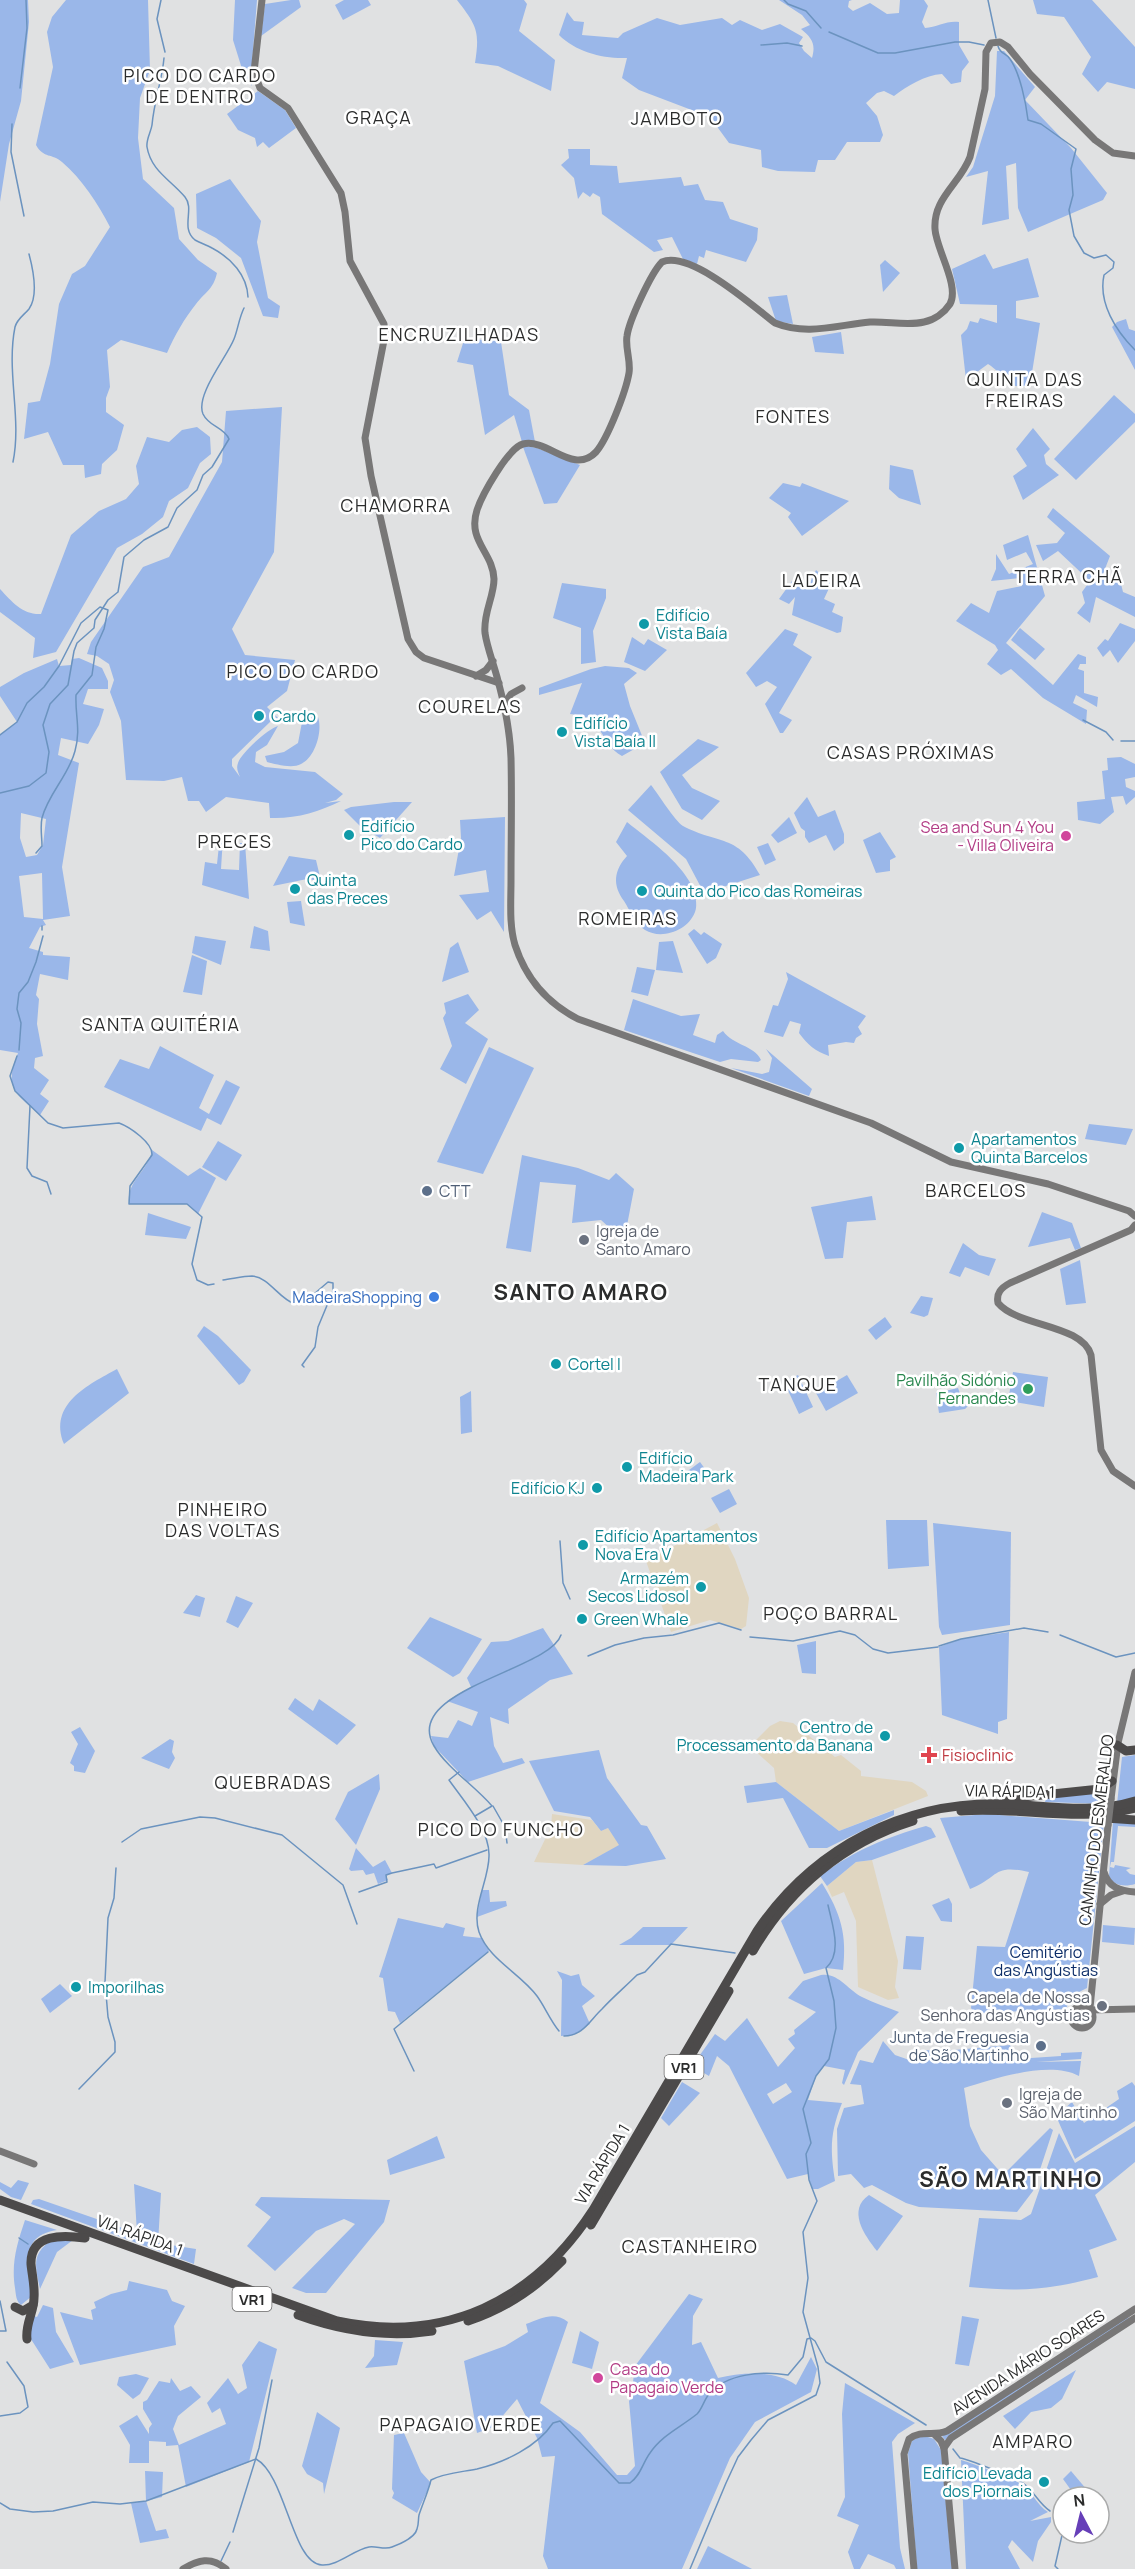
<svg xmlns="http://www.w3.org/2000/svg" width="1135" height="2569" font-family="Manrope,sans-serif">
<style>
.industrial{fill:#e0d6c1}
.green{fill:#9ab7e9;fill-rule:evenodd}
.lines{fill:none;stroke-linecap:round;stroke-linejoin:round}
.stream{stroke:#6b93bf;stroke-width:1.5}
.secondary{stroke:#787777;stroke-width:7}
.highway{stroke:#4c4a4a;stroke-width:9}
.secondary-bridge{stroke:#787777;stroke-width:7}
.culture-dot{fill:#0f9aa8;stroke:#fff;stroke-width:2}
.hotel-dot{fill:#d1479c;stroke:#fff;stroke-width:2}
.service-dot{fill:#5c6f8a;stroke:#fff;stroke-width:2}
.worship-dot{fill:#6b7280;stroke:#fff;stroke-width:2}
.shop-dot{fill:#3f7fe0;stroke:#fff;stroke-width:2}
.leisure-dot{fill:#2e9e5b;stroke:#fff;stroke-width:2}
.health-dot{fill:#e0444e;stroke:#fff;stroke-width:2}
.labels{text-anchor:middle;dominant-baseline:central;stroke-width:5;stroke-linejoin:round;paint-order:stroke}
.shield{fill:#fff;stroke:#6b6b6b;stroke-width:1.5}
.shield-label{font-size:15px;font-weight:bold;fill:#2b2c2c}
.culture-label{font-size:16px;fill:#0d838f;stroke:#fff;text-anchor:start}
.hotel-label{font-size:16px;fill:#b23c85;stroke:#fff;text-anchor:end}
.service-label{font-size:16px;fill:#4e5e75;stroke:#fff;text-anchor:start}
.worship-label{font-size:16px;fill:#5b616d;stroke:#fff;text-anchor:start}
.shop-label{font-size:16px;fill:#366cbe;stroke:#fff;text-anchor:end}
.leisure-label{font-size:16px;fill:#27864d;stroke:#fff;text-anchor:end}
.health-label{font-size:16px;fill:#be3a42;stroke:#fff;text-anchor:start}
.street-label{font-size:16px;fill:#2b2c2c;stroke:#fff}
.park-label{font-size:16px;fill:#0c2d68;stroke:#fff}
.neighbourhood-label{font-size:18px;letter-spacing:1.5px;fill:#2b2c2c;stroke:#fff}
.district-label{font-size:22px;font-weight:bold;letter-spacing:1.5px;fill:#2b2c2c;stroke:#fff}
</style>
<rect width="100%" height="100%" fill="#e0e1e2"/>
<!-- industrial -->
<g class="industrial">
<polygon points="717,1523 735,1559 749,1598 746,1626 741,1629 710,1620 671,1632 646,1561"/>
<polygon points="780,1721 793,1723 835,1757 841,1755 861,1771 861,1776 912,1782 926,1791 928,1796 839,1831 776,1782 774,1768 755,1751 754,1742 770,1726"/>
<polygon points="552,1814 592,1820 601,1831 608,1828 620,1845 583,1865 534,1862 551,1827"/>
<polygon points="872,1860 898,1961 895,1987 899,1998 888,2000 858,1987 856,1921 844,1892 832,1897 827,1886 856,1862"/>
</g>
<!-- green -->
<g class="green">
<polygon points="0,0 28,0 29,22 21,101 9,144 0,202"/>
<path d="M 66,0 L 148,0 L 150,70 L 140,98 L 138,138 L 143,179 L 174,208 L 179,239 L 198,260 L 217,273 C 213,290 206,291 196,304 C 184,319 175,335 167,353 L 121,340 L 107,350 L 110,387 L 106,398 L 106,412 L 124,425 L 117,450 L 102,464 L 101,474 L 85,478 L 84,465 L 63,465 L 48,432 L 24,439 L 28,403 L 40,401 L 50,364 L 59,304 L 72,274 L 85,266 L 110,227 C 98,204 82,179 62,162 C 52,153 44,159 36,145 L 53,67 L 47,32 L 52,17 Z"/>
<polygon points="235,0 257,0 251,76 252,86 243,72 233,40"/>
<polygon points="291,0 299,0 301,7 261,36 265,4"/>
<polygon points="344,0 368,0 371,5 343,20 335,5"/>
<path d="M 457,0 L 524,0 L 527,4 L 519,31 L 555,60 L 551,91 L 498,66 L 475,63 C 480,31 477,26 457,0 Z"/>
<path d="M 779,0 L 852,0 L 849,1 L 848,7 L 853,11 L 870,3 L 887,14 L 899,13 L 900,0 L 924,0 L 928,6 L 922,22 L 925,28 C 937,27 948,20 959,22 L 959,45 L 969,62 L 962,71 L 961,82 L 951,84 L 942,74 C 925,75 907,86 894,96 L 884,91 L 877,93 L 866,103 L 877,116 L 883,135 L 880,142 L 847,142 L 835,160 L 818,160 L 815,172 L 778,171 L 762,167 L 761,150 L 729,143 L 710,117 L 639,90 L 622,78 L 627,58 C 603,59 576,52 559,35 L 567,12 L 574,21 L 584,22 L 582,35 L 618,38 L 623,33 L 657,18 L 680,25 L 722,18 L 732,25 L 740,20 L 762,30 L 780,24 L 803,37 L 799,43 L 804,51 L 812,58 C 816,44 812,38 801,29 L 810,25 L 802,15 Z"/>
<polygon points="1033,0 1092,0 1135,47 1135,89 1107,82 1098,92 1082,74 1091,57 1064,17 1037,14"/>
<polygon points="997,51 1004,51 1035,87 1025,100 1071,148 1107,193 1103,200 1028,232 1018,208 1016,163 1006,166 1009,219 982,225 988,171 966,177 973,167 995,96"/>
<polygon points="258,91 285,110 296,128 269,148 263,142 257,147 255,138 238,130 227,114"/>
<polygon points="568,149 590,149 590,165 617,166 619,183 681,177 684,186 698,184 705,200 723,202 730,219 758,228 757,240 746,262 706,250 704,258 699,256 697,264 683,259 672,237 657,240 663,250 654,252 602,214 600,197 593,193 590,197 583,192 578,199 574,178 561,165 569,158"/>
<polygon points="230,179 261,221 257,242 268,298 280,306 278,318 263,316 241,258 216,238 197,228 196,194"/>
<path d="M 985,254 L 993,269 L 1028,258 L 1039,297 L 1016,301 L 1016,318 L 1040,323 L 1030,385 C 1005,391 1007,376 988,364 L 966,380 L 961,335 L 967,329 L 970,321 L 978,323 L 980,318 L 997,323 L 997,305 L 960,304 L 952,269 Z"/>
<polygon points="885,260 900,273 883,292 880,265"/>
<polygon points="787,295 793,324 776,321 768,297"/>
<polygon points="1126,319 1129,329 1135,331 1135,370 1112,327 1117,322"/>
<polygon points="494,332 501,342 509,395 529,410 535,442 522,442 514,415 485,435 473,365 457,362 465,337 488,341"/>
<polygon points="841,332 844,354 815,352 812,337"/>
<polygon points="1114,395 1135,414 1135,422 1076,480 1054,459"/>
<path d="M 282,407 L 274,552 L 232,629 L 245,655 L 295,660 L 287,691 L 267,707 L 280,720 L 271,721 L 232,759 L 232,766 L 240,777 C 238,772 236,768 238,763 C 241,753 269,728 278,726 L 267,745 L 256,752 L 255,762 L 265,767 L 315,772 L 343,794 L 336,800 L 325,803 L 341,801 C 318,812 296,819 270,818 L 269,803 L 226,797 L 206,812 L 199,801 L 188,801 L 182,777 L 164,781 L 126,780 L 121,721 L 110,692 L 114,680 L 109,664 L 97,656 L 87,654 L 91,642 L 143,567 L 169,557 L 222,462 L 226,411 Z"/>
<path d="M 197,427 L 210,437 L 211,454 L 200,463 L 188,488 L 169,501 L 163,517 L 142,534 L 117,548 L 56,652 L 33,658 L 35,638 L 0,612 L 0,589 C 12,602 23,615 41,614 L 71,535 L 99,511 L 126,499 L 139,484 L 136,466 L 147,437 L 169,442 L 182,430 Z"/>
<polygon points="1033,428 1050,449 1044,455 1046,464 1059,475 1023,500 1013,476 1027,466 1016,449"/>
<polygon points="527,446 537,448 580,465 557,503 544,504 523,447"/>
<polygon points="890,465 913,470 921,505 899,498 889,489"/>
<polygon points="783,483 800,487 802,483 849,501 802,536 788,517 791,513 769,498"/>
<polygon points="1053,508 1110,556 1103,574 1121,584 1123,592 1135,597 1135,617 1096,597 1090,623 1077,613 1085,603 1082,592 1090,581 1058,551 1043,561 1036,545 1057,543 1065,533 1047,517"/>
<polygon points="1028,535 1045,596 1006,643 1053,685 1078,654 1086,657 1086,664 1080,664 1078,669 1084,671 1084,693 1098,697 1097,707 1076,695 1073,703 1087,710 1086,724 1043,698 1011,669 1001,675 987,664 998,650 995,645 956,621 971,603 989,613 997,591 1022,586 1021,578 991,581 996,569 996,554 1009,574 1033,564 1026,552 1007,560 1003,545"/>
<polygon points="816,570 831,584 824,599 835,604 832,612 843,617 841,632 837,633 792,615 795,597 789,604 779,599 792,581 808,587"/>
<polygon points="562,583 606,589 606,598 593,631 596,662 581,664 581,628 553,618"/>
<polygon points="1120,623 1135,629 1135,641 1118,663 1110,650 1103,657 1097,648 1105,639 1108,641"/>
<polygon points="1020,628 1045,649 1035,660 1011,640"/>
<polygon points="785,629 798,634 793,645 812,657 779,713 792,720 783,733 780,733 765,704 777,687 767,681 756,687 746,673"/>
<polygon points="632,637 644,645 648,639 667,650 645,671 624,662"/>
<path d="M 79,658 L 102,668 L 108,681 L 108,689 L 88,689 L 83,704 L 104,709 L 99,725 L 88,744 L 61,738 L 58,755 L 79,763 L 62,867 L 70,916 L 43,920 L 46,925 L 40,927 L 29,948 L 43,952 L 43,955 L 70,957 L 68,980 L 40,974 L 36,995 L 39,999 L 37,1024 L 43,1056 L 35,1058 L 34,1068 L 49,1080 L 40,1094 L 49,1101 L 40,1115 C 14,1092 4,1088 18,1053 L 0,1050 L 0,735 L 17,722 L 0,696 L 0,687 L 24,673 L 57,659 L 59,666 L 71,665 L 72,659 ZM 21,813 L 46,819 L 43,845 L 37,855 L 26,857 L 20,838 ZM 42,873 L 43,919 L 24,917 L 19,876 Z"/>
<path d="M 605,666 L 629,668 L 637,673 L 624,684 L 630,706 L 645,743 L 622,756 C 599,744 605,716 570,714 L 582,683 L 539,695 L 539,688 L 591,669 Z"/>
<path d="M 303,717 L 318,717 C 323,731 315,758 301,764 C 292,769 275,764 267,762 L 265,756 L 284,752 L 298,743 Z"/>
<polygon points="698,739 719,747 682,775 692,788 720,801 702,820 682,809 660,772"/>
<polygon points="1121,757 1135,764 1135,777 1125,779 1126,787 1135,791 1135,797 1126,805 1123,796 1111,797 1114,812 1100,824 1078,820 1077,802 1105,799 1102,771 1108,770 1107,758"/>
<path d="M 651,785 C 659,795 674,820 683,826 C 719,845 737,833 760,875 L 704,893 L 686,859 L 628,810 Z"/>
<polygon points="807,797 818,817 835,810 844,834 844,843 834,851 826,835 809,843 805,837 805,831 801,828 794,813"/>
<polygon points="394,802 412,802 380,838 360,826 344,810 351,807"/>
<polygon points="505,817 504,932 491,911 477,920 459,895 489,892 486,870 454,876 461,838 460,820"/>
<polygon points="789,817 797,833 778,843 771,835"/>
<path d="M 627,822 C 649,840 678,859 692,886 C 695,893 698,905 695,912 C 688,931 661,940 645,930 C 634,923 631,912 624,901 C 612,885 614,870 627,856 L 616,842 Z"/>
<polygon points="880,832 896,857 890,860 890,871 876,873 863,840"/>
<polygon points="220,836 223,837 221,869 239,870 240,843 245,843 249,899 202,885 205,862 217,864"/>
<polygon points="768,843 776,860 765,865 757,847"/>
<polygon points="289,856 316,860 321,881 307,879 273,886"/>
<polygon points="301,901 305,926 290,923 287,902"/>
<polygon points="254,926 268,931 270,951 250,948"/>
<polygon points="694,929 701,935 704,932 722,944 716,958 707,964 688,934"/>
<polygon points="195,936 226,941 221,965 192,953"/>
<polygon points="673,941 683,973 656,970 659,942"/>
<polygon points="458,942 469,972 442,982 450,948"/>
<polygon points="192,955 207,961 202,995 183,992"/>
<polygon points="637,967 655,970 648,996 631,992"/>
<path d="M 786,972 L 866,1016 L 858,1027 L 862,1034 L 856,1038 L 854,1043 L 846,1042 L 828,1045 L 829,1056 C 815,1051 808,1045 799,1033 L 801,1024 L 790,1021 L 783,1037 L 764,1032 L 773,1005 L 778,1006 L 788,979 Z"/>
<polygon points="468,994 479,1010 465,1023 488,1039 466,1084 440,1069 452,1046 443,1018 446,1013 444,1003"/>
<path d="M 633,999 L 681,1016 L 700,1014 L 693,1035 L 715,1043 L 717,1035 L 723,1031 C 734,1046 754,1045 761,1060 L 758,1062 L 731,1059 L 720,1062 L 624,1030 Z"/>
<polygon points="160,1046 214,1075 199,1108 209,1114 226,1080 240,1087 221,1125 207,1118 201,1131 104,1087 120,1059 149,1069"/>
<polygon points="489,1047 534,1068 483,1174 437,1162"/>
<polygon points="766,1049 812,1089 809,1096 731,1068 762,1074 769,1072 772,1058"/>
<polygon points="1089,1124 1133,1129 1126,1145 1085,1139"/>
<polygon points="218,1141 242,1155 226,1181 202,1167"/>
<path d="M 152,1150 L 188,1176 L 200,1168 L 216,1178 L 198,1214 L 187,1204 L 129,1204 C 126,1181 148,1172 152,1150 Z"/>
<polygon points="522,1155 578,1168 609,1180 616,1173 634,1189 624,1241 601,1220 572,1223 576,1185 540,1182 531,1252 506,1248"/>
<polygon points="872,1196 876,1220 847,1222 843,1258 825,1259 811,1207"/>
<polygon points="1042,1212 1072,1223 1081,1248 1075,1250 1070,1238 1028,1247"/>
<polygon points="148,1213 191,1227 186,1239 145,1235"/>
<polygon points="963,1243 979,1255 996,1259 989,1276 965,1267 960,1277 949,1273"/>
<polygon points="1080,1260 1086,1303 1066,1305 1060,1269"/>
<polygon points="921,1296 933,1298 928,1315 924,1317 910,1313"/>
<polygon points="885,1317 892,1327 876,1340 868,1330"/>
<polygon points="204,1326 218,1336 251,1370 244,1382 239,1385 197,1336"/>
<path d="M 117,1369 L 129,1393 L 64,1444 C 48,1404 88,1385 117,1369 Z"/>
<polygon points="1013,1372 1048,1377 1044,1407 1008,1401"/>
<polygon points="798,1375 813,1407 799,1414 784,1382"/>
<polygon points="847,1375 858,1393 826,1411 816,1393"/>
<polygon points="958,1388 962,1399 970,1404 965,1409 939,1413 936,1393"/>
<polygon points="471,1391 472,1432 461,1434 460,1397"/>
<polygon points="700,1462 708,1473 693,1484 685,1473"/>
<polygon points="729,1489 737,1504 720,1513 711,1498"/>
<polygon points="886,1520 927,1520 929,1566 888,1569"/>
<polygon points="933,1523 1011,1532 1010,1625 942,1635 939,1627"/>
<polygon points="196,1595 205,1598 200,1617 183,1613"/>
<polygon points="236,1596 253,1603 238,1628 226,1622"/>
<polygon points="430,1617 482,1639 460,1673 453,1677 407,1648"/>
<polygon points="543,1628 573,1674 550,1680 508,1709 509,1724 490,1717 494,1746 503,1763 522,1758 525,1763 468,1782 434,1746 431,1736 448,1738 458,1720 472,1726 478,1712 447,1701 471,1687 467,1678 491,1642 508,1641"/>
<polygon points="1009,1632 1007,1719 998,1722 998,1734 942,1715 939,1647 961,1639"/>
<polygon points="816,1641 816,1674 802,1673 797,1645"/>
<polygon points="295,1698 313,1711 319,1699 356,1725 337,1745 288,1709"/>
<polygon points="80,1727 95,1751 85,1773 74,1771 74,1766 70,1763 78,1744 71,1732"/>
<polygon points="170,1739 174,1741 172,1752 175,1758 169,1769 141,1758"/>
<polygon points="599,1750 607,1778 641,1825 647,1826 666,1859 626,1866 583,1865 619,1845 608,1828 601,1831 590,1817 554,1811 529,1761"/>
<polygon points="1135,1755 1135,1798 1117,1804 1122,1757"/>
<polygon points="379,1774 380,1789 356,1845 335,1819 348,1792"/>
<polygon points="776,1782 839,1831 894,1810 894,1815 827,1848 809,1848 783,1798 747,1803 744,1786"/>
<polygon points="1099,1793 1107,1796 1106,1804 1045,1802 1046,1798"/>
<path d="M 987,1814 L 1104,1823 L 1087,1988 L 1071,1996 L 1066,2009 L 982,2013 L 974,2012 L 971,2008 L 977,1946 L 1005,1947 L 1029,1872 C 992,1864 1000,1877 970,1889 L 940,1818 Z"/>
<path d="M 1113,1821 L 1135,1823 L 1135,1827 L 1118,1826 L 1114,1862 L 1111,1862 L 1110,1867 L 1114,1868 L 1115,1865 L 1131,1868 L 1126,1870 L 1130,1874 L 1135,1875 L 1135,1884 C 1125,1887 1113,1886 1109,1876 Z"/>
<path d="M 926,1826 L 931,1828 L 936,1837 L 872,1860 L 856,1862 L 827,1886 L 820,1876 C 853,1851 887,1837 926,1826 Z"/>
<polygon points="356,1848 373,1867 385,1860 392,1873 386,1876 388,1880 378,1884 374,1873 366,1875 363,1870 351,1871 349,1869"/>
<path d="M 822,1883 C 841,1914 847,1934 843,1970 L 826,1968 L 804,1974 L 781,1921 Z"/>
<polygon points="482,1890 489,1890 490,1902 506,1901 507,1906 477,1917"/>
<polygon points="949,1898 952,1904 952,1922 941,1921 932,1905"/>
<polygon points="398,1918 443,1928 446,1923 465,1928 463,1936 481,1938 489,1951 400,2023 395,2012 388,2011 383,1978 379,1977"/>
<polygon points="1103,1925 1135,1928 1134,1945 1102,1942"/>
<polygon points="643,1927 688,1927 671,1945 619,1945 631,1938"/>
<polygon points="906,1936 924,1937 921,1970 903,1969"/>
<polygon points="557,1971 571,1976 579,1974 582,1985 595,1996 582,2006 590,2024 574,2035 561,2036 562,1980"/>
<path d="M 821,1975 C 838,1972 848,1990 862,1997 C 874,2003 887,2007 899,2012 L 858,2052 L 844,2085 L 842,2083 L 845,2070 L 824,2066 L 816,2076 L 808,2100 L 842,2103 C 830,2133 830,2149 835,2181 L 818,2189 L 812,2189 L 808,2174 L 787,2179 L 729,2066 L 717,2056 L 709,2076 L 692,2066 L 715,2034 L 725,2041 L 747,2018 L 778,2067 L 795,2048 L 788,2039 L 795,2034 L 794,2030 L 816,2012 L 788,1998 L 803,1981 ZM 786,2083 L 792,2092 L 773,2104 L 767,2094 Z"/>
<polygon points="60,1984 72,1996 50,2013 41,1999"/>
<path d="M 883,2041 L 895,2055 L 915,2062 L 922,2050 L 943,2051 L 1010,2045 L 1016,2059 L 1061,2056 L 1061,2053 L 1082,2052 L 1081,2059 L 1036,2062 L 1081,2061 L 1079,2076 C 1049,2060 994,2079 964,2088 L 970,2126 L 981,2150 L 1003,2175 L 1050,2128 L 1053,2130 L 1033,2191 L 1017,2212 L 919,2207 L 906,2203 L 872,2185 L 864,2188 L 851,2174 L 838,2176 L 837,2129 L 844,2108 L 864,2104 L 861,2085 L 850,2084 L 860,2060 L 873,2063 Z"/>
<polygon points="682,2082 700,2093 669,2126 661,2118"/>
<polygon points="1132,2082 1135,2086 1135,2121 1075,2159 1056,2116 1072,2102 1084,2123 1119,2099 1117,2091"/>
<path d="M 1135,2126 L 1135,2162 L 1095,2195 L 1117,2240 L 1089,2250 L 1098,2277 C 1048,2290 1020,2292 969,2287 L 979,2218 L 1021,2220 L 1031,2214 L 1059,2133 L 1075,2163 Z"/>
<polygon points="437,2136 445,2158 390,2175 387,2160"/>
<polygon points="18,2180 29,2183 21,2200 11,2197 0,2189 0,2182 11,2188"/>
<polygon points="134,2184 161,2193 158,2243 196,2249 194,2264 31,2204 33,2200 39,2199 137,2233"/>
<path d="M 869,2195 L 903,2216 L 877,2251 C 864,2235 847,2210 869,2195 Z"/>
<polygon points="261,2197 390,2200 384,2222 326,2293 306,2293 292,2288 355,2224 344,2219 316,2231 275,2271 247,2246 271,2217 255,2205"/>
<path d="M 25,2220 L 57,2230 C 18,2236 29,2267 32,2296 L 21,2305 C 16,2301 16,2295 15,2288 C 11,2263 17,2244 25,2220 Z"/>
<path d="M 53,2239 L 73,2240 L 57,2252 L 40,2289 C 35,2265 31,2254 53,2239 Z"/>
<polygon points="129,2281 167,2290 172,2301 185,2306 174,2326 176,2345 80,2365 60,2312 93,2320 91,2310 96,2308 94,2302 111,2294 127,2290"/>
<path d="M 689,2294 L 703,2299 L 693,2316 L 692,2345 L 701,2342 L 718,2378 C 743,2372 775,2370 796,2385 L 811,2357 L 817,2369 L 811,2392 L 755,2422 L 730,2458 L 682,2569 L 548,2569 L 543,2556 L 555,2456 L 542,2457 L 537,2438 L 517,2399 L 493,2427 L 477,2433 L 464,2361 L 505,2346 L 528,2332 L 526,2324 C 542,2318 554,2311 568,2322 L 540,2403 L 580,2432 L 617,2475 L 627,2475 L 635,2466 L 629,2401 L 631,2398 L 635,2366 Z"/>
<polygon points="43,2305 53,2308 56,2332 74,2362 50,2369 29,2336 34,2316 37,2317"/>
<polygon points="962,2316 979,2319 969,2366 955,2364"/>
<polygon points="1128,2317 1129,2318 945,2440 942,2436"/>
<polygon points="580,2331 599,2342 592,2369 572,2363"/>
<polygon points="375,2340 403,2342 397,2365 365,2368 374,2356"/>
<polygon points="259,2341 277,2349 249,2462 186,2487 178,2445 166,2446 166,2442 149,2441 149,2463 129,2463 130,2445 119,2426 137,2415 149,2434 149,2428 152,2424 143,2409 143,2402 147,2400 159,2381 170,2383 171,2378 180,2391 191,2386 201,2397 178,2416 173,2429 179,2445 226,2424 220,2408 212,2413 207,2403 228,2378 238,2394 247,2388 242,2365"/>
<polygon points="1076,2370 1062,2399 1051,2408 1031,2412 1015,2429 1003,2416"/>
<polygon points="136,2374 149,2378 140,2394 133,2399 117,2385 119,2377"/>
<polygon points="845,2383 915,2423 898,2434 892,2442 900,2548 905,2569 896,2569 894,2565 868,2554 860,2569 854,2569 848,2552 859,2525 837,2516 845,2497 842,2414"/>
<polygon points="317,2412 340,2428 324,2494 323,2483 307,2474 302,2466"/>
<polygon points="404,2433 421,2472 431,2483 417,2513 392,2498 394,2493 392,2489 394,2435"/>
<polygon points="922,2435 934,2439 941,2450 952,2569 917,2569 908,2453 912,2441"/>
<path d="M 961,2460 C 969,2462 1017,2480 1023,2485 C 1033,2493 1037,2505 1048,2512 L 1030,2521 L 1051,2517 L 1051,2522 L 1038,2541 L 1033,2562 L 1012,2540 L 1008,2547 L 1020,2569 L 966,2569 Z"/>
<polygon points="145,2471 163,2472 162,2497 146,2501 156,2531 166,2529 169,2538 140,2543 131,2503 146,2501"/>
<polygon points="1071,2471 1093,2497 1076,2497 1063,2479"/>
<polygon points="708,2546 752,2569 697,2569"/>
</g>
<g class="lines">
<!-- stream -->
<g class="stream">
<polyline points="161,0 157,19 165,52"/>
<polyline points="784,0 788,4 806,11 821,28"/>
<polyline points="988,0 996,38"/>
<polyline points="829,32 878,53 895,53 955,42 969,42 984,45"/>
<polyline points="761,45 787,43 802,46"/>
<path d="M 998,46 C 1000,54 1006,53 1010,59 C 1020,73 1026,103 1028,120 L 1041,124 L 1076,149 L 1071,169 L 1073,195 L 1069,210 L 1074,236 L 1084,253 L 1094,258 L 1106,255 L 1114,262 L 1113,268 L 1104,275 C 1098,303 1116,331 1135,350"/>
<path d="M 164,58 C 162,81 154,101 152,125 C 151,132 146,139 147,147 C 151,171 171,180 185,197 C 195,209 180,228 195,240 C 200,243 207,245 212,248 C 231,258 247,275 248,297"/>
<polyline points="20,88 27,28 26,0"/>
<polyline points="12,124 11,152 24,216"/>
<path d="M 13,462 C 22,418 6,372 15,327 C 17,319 24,315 29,309 C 39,295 33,269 29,254"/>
<polyline points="1083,720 1106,732 1113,740"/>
<path d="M 0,735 L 17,722 L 27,703 L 44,687 L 59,666 L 81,623 L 100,607 L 108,610 L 104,629 L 96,647 L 92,675 L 76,695 C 75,716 81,729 75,751 C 69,775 48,794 42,818 C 40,827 42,837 42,846 L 36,853"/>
<polyline points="1121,741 1135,741"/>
<path d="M 0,793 L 29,786 L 46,773 L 49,752 L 43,725 L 50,704 L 68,685 L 74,651 L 77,643 L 94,628 L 95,620 L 108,600 L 118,592 L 124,557 L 144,540 L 168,527 L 177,508 L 197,490 L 203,475 L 212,467 L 229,439 C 224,427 209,427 203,414 C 195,395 227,357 234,339 C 238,329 239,318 244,308"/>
<polyline points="42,926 42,930"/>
<polyline points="19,1050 21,1023 17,1009 19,993 28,982 36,962 43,936"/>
<path d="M 17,1056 L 10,1076 L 15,1091 L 48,1123 L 63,1128 L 119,1123 C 130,1127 153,1143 152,1155 L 130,1186 L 129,1204 L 187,1204 L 202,1217 L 192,1264 L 197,1280 L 208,1285 L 214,1284"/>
<polyline points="30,1106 27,1168 32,1176 47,1182 51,1194"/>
<path d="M 223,1280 C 232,1279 243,1276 252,1276 C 269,1277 279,1299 295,1304 L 314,1294 L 328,1282 L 333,1283 L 333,1291 L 318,1327 L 315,1347 L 302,1365 L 304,1367"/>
<polyline points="560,1541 563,1583 570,1599"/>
<polyline points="1060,1635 1116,1657 1135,1653"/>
<polyline points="750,1637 793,1641 840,1631 855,1635 873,1649 888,1653 938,1647"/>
<polyline points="939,1646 961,1639 1024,1628 1048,1632"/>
<polyline points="588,1656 615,1645 644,1638 673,1635 719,1623 741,1630"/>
<path d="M 459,1772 L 449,1780 C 463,1800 490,1830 489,1856 C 489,1880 471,1908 479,1932 C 489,1960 520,1973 537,1996 C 545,2007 550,2020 559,2031"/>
<polyline points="493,1806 505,1827 507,1843"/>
<path d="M 475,1816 L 492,1806 C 475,1786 447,1768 434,1746 C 401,1690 550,1670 561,1635"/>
<polyline points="122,1842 141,1829 200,1817 215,1818 282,1835 343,1885 357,1924"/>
<polyline points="359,1892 387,1882 386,1875 392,1873 434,1864 436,1868 487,1850"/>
<path d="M 564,2036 C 583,2036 590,2020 602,2009 C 613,1997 625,1987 637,1975 L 645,1972 L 671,1944 L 735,1953"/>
<polyline points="414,2071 394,2029 488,1952"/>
<polyline points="79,2089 115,2052 115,2042 108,2017 105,1982 108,1918 114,1898 116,1868"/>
<polyline points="19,2238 28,2244"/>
<polyline points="0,2301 6,2331 0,2331"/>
<polyline points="0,2416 20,2413 28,2407 24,2386 7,2362"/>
<path d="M 953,2449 L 960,2458 C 968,2459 1018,2479 1023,2483 C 1034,2491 1039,2504 1050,2511"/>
<path d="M 0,2503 L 10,2509 L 33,2512 L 53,2511 L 93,2502 L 120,2504 L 146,2501 L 256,2459 C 286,2475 292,2564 322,2565 C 338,2566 353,2550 369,2547 C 377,2546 385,2550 392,2547 C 400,2544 415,2538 417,2529 C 419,2524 418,2519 419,2515 C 423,2503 428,2492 431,2480 C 444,2473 462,2472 477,2469 C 505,2462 537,2447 553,2423 L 560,2421 L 619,2483 L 630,2483 C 641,2475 642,2464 650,2453 C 662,2435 681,2427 697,2414 C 702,2409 704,2400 709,2394 C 727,2373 763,2371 788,2375 L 803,2357 L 807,2339 L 811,2338 L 815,2341 L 826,2362 L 926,2425"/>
<polyline points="233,2532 259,2448 272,2380"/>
<polyline points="221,2561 230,2542"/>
<path d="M 690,2569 L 726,2483 L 738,2457 L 751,2440 L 768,2420 L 816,2395 L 820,2383 L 818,2367 L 803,2312 L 808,2278 L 803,2232 L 817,2201 L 809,2180 L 806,2154 L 811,2143 L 803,2109 L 816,2076 L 829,2059 L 836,2028 L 834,2001 L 826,1968 C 843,1953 832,1924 828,1905"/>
<polyline points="1058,2569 1055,2566 1063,2531"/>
</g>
<!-- secondary -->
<g class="secondary">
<polyline points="262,0 254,72 260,88 288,108 341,193 345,212 350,261 384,324 385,335 365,438 371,476 408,639 416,652 424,658 499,683"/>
<path d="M 1135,156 L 1113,153 L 1095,140 L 1030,74 L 1008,47 L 1000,42 L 991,43 L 986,52 L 985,89 L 970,157 C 960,184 933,198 935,229 C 936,249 960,286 950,304 C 944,313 934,320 924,322 C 907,326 887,321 870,322 C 837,325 807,336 775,323 C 753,306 690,250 662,262 C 651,273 629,321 627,336 C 625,348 631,361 629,373 C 626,391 608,438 596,452 C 573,476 548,438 523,444 C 508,448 482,495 477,510 C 467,541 493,552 494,579 C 494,597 483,613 485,633 C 487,647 493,662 497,677 C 504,702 510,731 511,758 C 512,799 511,840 511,881 C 511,902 509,925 515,945 C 526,979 547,1003 578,1019 L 871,1123 L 951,1162 L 1048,1184 L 1129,1211 L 1135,1216"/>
<polyline points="476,676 486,670 493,661"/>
<polyline points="503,706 511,694 522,688"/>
<path d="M 1135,1225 L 1131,1230 L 1010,1283 C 1001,1288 996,1293 998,1303 C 1018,1327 1082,1324 1091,1355 L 1101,1450 L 1113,1471 L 1135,1486"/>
<polyline points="1111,1799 1118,1743 1135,1672"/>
<path d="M 1104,1872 C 1108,1887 1120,1891 1135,1892"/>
<polyline points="1100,1904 1111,1895 1123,1891"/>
<circle cx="1082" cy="2017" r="11"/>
<polyline points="1090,2008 1108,1825"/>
<polyline points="1091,2010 1135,2009"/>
<polyline points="0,2151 34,2164"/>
<polyline points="935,2435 941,2441 944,2448 955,2569"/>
<polyline points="944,2448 951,2438 1135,2318"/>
<path d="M 183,2569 C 198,2560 211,2556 226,2569"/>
<path d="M 914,2569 L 904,2454 L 909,2439 C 922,2429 933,2437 947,2431 L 1135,2309"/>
</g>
<!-- highway -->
<g class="highway">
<polyline points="1117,1745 1126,1751 1135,1750"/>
<polyline points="1004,1799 1100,1789 1112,1781"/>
<path d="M 961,1811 C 1019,1806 1078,1823 1135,1808"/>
<polyline points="1106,1818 1135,1820"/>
<path d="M 753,1951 C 789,1889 843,1843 913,1821"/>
<path d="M 0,2200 L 337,2321 C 445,2344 534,2301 593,2210 L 757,1931 C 814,1847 905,1800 1007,1804 C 1050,1806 1093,1814 1135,1801"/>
<polyline points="591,2225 729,1991"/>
<polyline points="15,2307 23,2311 33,2305"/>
<path d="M 298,2315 C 342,2331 386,2338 432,2331"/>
<path d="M 468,2321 C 504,2309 535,2289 562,2261"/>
<path d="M 27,2339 C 25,2324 34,2312 34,2298 C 35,2286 32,2275 31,2264 C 30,2233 64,2235 85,2238"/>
</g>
<!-- secondary-bridge -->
<polyline class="secondary-bridge" points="1108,1825 1111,1799"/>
</g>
<!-- markers -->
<g class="culture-dot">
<circle cx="644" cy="624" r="6"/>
<circle cx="259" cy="716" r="6"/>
<circle cx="562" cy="732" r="6"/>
<circle cx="349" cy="835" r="6"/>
<circle cx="295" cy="889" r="6"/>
<circle cx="642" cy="891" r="6"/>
<circle cx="959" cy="1148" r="6"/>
<circle cx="556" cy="1364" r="6"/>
<circle cx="627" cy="1467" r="6"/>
<circle cx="597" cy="1488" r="6"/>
<circle cx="583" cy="1545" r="6"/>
<circle cx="701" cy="1587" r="6"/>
<circle cx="582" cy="1619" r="6"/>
<circle cx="885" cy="1736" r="6"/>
<circle cx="76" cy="1987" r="6"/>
<circle cx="1044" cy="2482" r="6"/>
</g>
<g class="hotel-dot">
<circle cx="1066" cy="836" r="6"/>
<circle cx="598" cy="2378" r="6"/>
</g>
<g class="service-dot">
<circle cx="427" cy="1191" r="6"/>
<circle cx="1041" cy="2046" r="6"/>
</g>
<g class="worship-dot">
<circle cx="584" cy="1240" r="6"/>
<circle cx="1102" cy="2006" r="6"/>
<circle cx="1007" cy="2103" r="6"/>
</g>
<circle class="shop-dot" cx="434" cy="1297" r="6"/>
<circle class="leisure-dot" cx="1028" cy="1389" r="6"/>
<path class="health-dot" d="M926 1746h6v6h6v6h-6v6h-6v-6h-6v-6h6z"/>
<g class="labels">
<!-- shield labels -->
<g class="shield">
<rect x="664.5" y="2055" width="39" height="24" rx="4.5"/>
<rect x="232.5" y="2287" width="39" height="24" rx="4.5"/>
</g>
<g class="shield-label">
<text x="684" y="2067">VR1</text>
<text x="252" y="2299">VR1</text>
</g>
<!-- culture labels -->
<g class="culture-label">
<text x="656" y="615">Edifício<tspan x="656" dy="18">Vista Baía</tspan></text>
<text x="271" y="716">Cardo</text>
<text x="574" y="723">Edifício<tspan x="574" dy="18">Vista Baía II</tspan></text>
<text x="361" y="826">Edifício<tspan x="361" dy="18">Pico do Cardo</tspan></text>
<text x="307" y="880">Quinta<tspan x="307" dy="18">das Preces</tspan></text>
<text x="654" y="891">Quinta do Pico das Romeiras</text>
<text x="971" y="1139">Apartamentos<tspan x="971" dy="18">Quinta Barcelos</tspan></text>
<text x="568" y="1364">Cortel I</text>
<text x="639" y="1458">Edifício<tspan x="639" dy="18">Madeira Park</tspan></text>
<text x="585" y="1488" text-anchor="end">Edifício KJ</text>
<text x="595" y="1536">Edifício Apartamentos<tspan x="595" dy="18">Nova Era V</tspan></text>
<text x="689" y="1578" text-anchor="end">Armazém<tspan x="689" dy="18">Secos Lidosol</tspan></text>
<text x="594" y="1619">Green Whale</text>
<text x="873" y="1727" text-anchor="end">Centro de<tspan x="873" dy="18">Processamento da Banana</tspan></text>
<text x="88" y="1987">Imporilhas</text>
<text x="1032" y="2473" text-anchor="end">Edifício Levada<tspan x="1032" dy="18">dos Piornais</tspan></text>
</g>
<!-- hotel labels -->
<g class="hotel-label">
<text x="1054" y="827">Sea and Sun 4 You<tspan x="1054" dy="18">- Villa Oliveira</tspan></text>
<text x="610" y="2369" text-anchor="start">Casa do<tspan x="610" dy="18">Papagaio Verde</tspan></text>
</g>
<!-- service labels -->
<g class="service-label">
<text x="439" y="1191">CTT</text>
<text x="1029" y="2037" text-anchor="end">Junta de Freguesia<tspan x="1029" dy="18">de São Martinho</tspan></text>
</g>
<!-- worship labels -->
<g class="worship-label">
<text x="596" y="1231">Igreja de<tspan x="596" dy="18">Santo Amaro</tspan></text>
<text x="1090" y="1997" text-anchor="end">Capela de Nossa<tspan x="1090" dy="18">Senhora das Angústias</tspan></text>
<text x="1019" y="2094">Igreja de<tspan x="1019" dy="18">São Martinho</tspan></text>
</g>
<!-- shop labels -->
<g class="shop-label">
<text x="422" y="1297">MadeiraShopping</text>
</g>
<!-- leisure labels -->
<g class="leisure-label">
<text x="1016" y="1380">Pavilhão Sidónio<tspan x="1016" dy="18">Fernandes</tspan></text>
</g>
<!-- health labels -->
<g class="health-label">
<text x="942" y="1755">Fisioclinic</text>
</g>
<!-- street labels -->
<g class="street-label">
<text transform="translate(1010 1791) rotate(1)">VIA RÁPIDA 1</text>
<text transform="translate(1096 1830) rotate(-83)">CAMINHO DO ESMERALDO</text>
<text transform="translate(602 2164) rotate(-59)">VIA RÁPIDA 1</text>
<text transform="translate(140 2235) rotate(20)">VIA RÁPIDA 1</text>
<text transform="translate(1028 2362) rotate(-33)">AVENIDA MÁRIO SOARES</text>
</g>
<!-- park labels -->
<g class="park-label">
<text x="1046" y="1952">Cemitério<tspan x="1046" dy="18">das Angústias</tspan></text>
</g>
<!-- neighbourhood labels -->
<g class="neighbourhood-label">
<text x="200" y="75">PICO DO CARDO<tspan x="200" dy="21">DE DENTRO</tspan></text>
<text x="379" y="117">GRAÇA</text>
<text x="677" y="118">JAMBOTO</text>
<text x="459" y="334">ENCRUZILHADAS</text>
<text x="1025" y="379">QUINTA DAS<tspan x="1025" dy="21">FREIRAS</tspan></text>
<text x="793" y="416">FONTES</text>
<text x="396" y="505">CHAMORRA</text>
<text x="1069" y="576">TERRA CHÃ</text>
<text x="822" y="580">LADEIRA</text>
<text x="303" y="671">PICO DO CARDO</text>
<text x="470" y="706">COURELAS</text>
<text x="911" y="752">CASAS PRÓXIMAS</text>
<text x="235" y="841">PRECES</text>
<text x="628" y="918">ROMEIRAS</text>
<text x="161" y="1024">SANTA QUITÉRIA</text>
<text x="976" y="1190">BARCELOS</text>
<text x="798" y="1384">TANQUE</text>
<text x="223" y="1509">PINHEIRO<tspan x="223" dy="21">DAS VOLTAS</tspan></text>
<text x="831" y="1613">POÇO BARRAL</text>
<text x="273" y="1782">QUEBRADAS</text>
<text x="501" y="1829">PICO DO FUNCHO</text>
<text x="690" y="2246">CASTANHEIRO</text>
<text x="461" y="2424">PAPAGAIO VERDE</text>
<text x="1033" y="2441">AMPARO</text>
</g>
<!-- district labels -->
<g class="district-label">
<text x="581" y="1292">SANTO AMARO</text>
<text x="1011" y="2179">SÃO MARTINHO</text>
</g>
</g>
<!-- north arrow -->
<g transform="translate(1081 2515) rotate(353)"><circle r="28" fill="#ffffff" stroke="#aaabab" stroke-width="1.5"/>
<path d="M0-4.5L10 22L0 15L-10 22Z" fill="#663fb8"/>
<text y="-9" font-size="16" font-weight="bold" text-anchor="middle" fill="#2b2c2c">N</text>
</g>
</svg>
